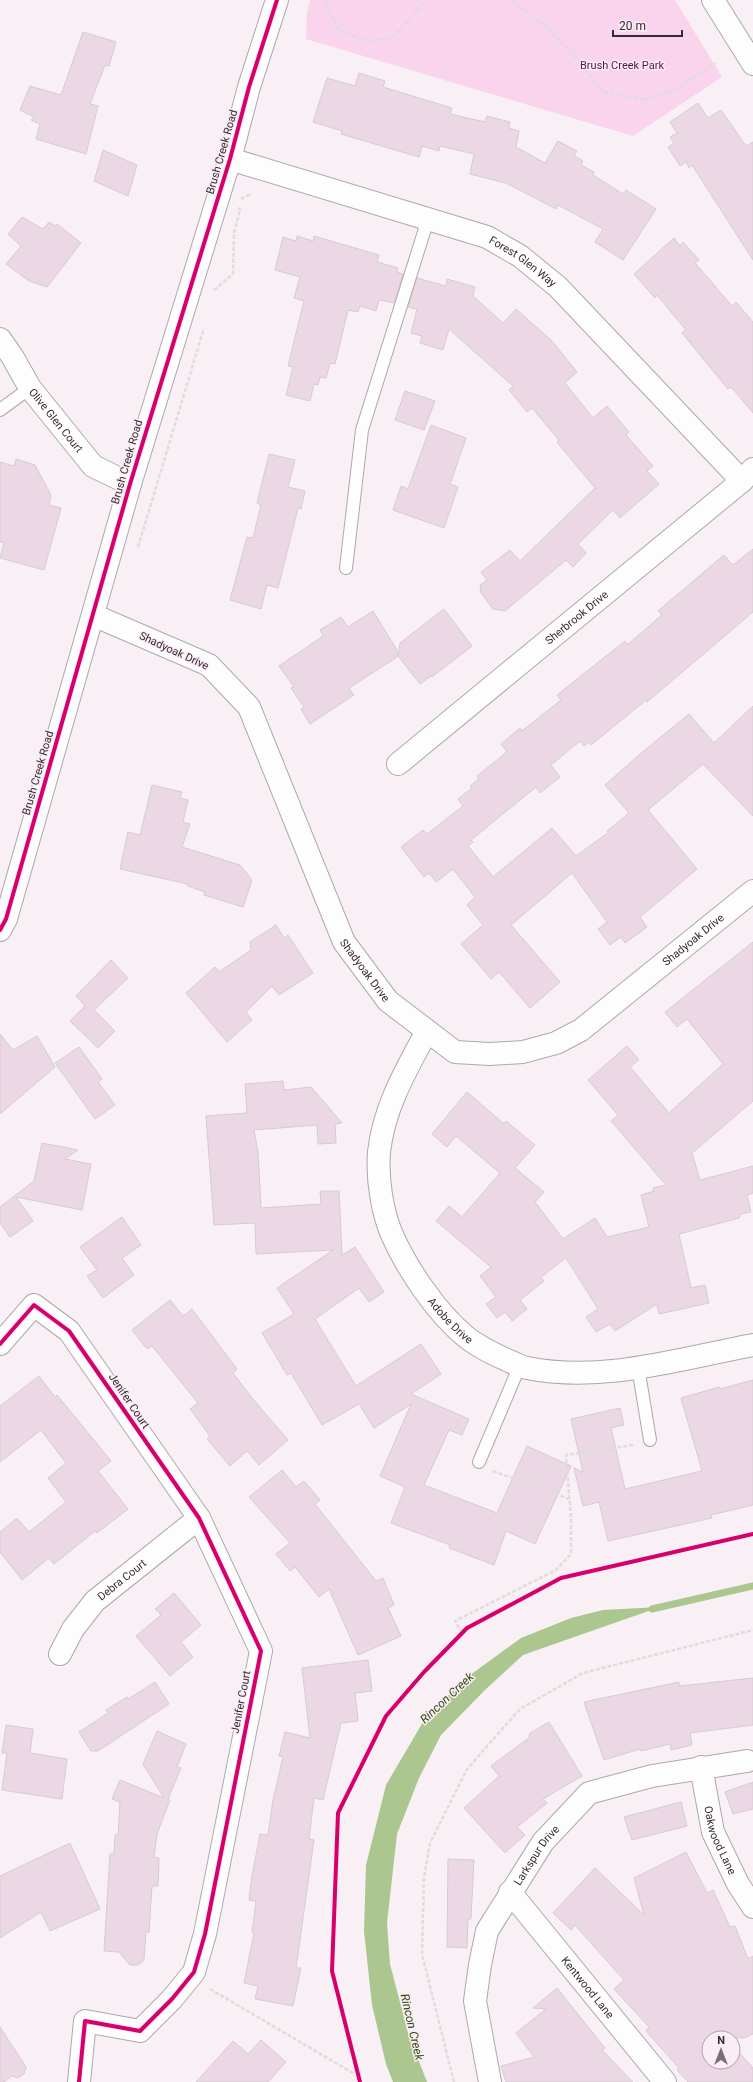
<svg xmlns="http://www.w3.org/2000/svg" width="753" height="2082" font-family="Roboto,sans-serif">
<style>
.green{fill:#fad4ec}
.water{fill:#abc68e}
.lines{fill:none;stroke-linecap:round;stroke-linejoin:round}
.stream{stroke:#abc68e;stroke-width:7}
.building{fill:#ecd8e5;stroke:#d5ccd1}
.service-casing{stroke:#b0a7ac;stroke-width:14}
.minor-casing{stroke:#b0a7ac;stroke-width:24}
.tertiary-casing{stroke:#b0a7ac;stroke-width:24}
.path{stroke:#dfdcde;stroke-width:2.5;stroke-dasharray:4 2;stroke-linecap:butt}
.service{stroke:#fefdfd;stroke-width:12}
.minor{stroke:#fefdfd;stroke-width:22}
.tertiary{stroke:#fefdfd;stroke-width:22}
.cycleway-casing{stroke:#fbedf5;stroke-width:6}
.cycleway{stroke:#d6006c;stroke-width:4}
.labels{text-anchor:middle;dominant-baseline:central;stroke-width:3;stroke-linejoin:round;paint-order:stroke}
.park-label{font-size:11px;fill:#591247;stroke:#fbedf5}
.street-label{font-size:11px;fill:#372a32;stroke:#fbedf5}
.water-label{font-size:12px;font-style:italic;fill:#314b11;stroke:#fbedf5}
</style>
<rect width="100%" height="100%" fill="#f8f0f4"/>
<!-- green -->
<polygon class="green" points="310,0 675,0 722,77 633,136 306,39 307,13"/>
<!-- water -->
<polygon class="water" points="660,1607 523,1655 486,1689 441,1735 419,1778 397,1834 387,1923 390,1964 408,2033 427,2082 393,2082 386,2064 372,2005 364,1931 366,1865 386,1785 423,1722 462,1681 521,1638 571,1618 603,1610"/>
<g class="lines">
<!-- stream -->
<polyline class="stream" points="652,1609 753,1586"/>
</g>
<!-- building -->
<g class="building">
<polygon points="83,32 116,42 109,66 105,65 90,104 98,106 86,154 36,139 40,124 31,120 34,117 20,110 30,86 61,95"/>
<polygon points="359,73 385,81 383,87 452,108 450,114 485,122 487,116 510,122 509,128 519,131 516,147 545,163 558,141 577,151 574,156 583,161 581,165 594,172 593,175 623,194 626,190 656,209 623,260 595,242 603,229 558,205 556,209 506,183 470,174 474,154 440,146 439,151 422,146 419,157 341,134 342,131 313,122 327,78 355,86"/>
<polygon points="698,103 708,118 721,110 746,146 753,142 753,260 692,165 689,168 686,162 680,166 668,147 674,143 670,137 677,133 670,122"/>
<polygon points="103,150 137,165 128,196 94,181"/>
<polygon points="22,217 43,229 49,222 55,226 57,224 81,243 47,287 29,281 6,264 21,246 8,234"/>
<polygon points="297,236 313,241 314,236 379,255 377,262 398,268 397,272 403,274 394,303 379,300 376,311 360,306 358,312 348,310 335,364 330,363 326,378 320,377 318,385 314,384 310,401 286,395 293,367 288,366 304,301 294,298 300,277 275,270 283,237 296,241"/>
<polygon points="674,238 680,246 683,242 699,260 695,263 732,306 736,302 753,322 753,413 731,387 728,389 682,333 686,330 657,295 655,298 634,274"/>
<polygon points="417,278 446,286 447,279 475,287 473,296 503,323 516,309 551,340 577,372 565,383 593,418 607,406 629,432 626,435 653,466 647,471 659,484 620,518 613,510 578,544 586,553 573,567 566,560 505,611 493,609 481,593 480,585 487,580 481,572 510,550 520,561 595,488 557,442 559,440 532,408 527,412 509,390 513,386 449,329 443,350 420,343 422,336 411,333 417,309 408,307"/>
<polygon points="405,391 435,401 424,430 395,420"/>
<polygon points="431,425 466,438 450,484 458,487 444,528 393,510 401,486 408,489"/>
<polygon points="269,454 295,460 288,487 305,491 301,509 298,508 278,588 267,585 261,609 230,600 247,537 253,538 261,505 257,503"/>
<polygon points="16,459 35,465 51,495 49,505 61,508 44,570 0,558 4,543 0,542 0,462 14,466"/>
<polygon points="753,549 753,612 647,702 646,700 591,745 589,742 584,746 580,741 551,765 560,777 540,793 536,787 471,840 473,842 468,846 493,877 552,828 576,856 609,832 607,831 629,813 605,785 639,755 689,714 714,743 753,706 753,816 703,764 648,810 697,869 640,917 647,927 625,943 621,937 610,945 598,929 607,922 572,873 511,925 560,982 530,1008 499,972 491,979 461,944 483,925 467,905 475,897 453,869 436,882 429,873 424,877 401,847 423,830 427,834 463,806 458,799 472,788 470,786 479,779 477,776 507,752 501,744 520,728 522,731 561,700 557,695 625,641 627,645 662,615 658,611 724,555 733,565"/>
<polygon points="444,609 472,646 432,677 431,676 420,684 398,656 400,643"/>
<polygon points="373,611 397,650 397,657 349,688 354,695 310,724 301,709 304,707 291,688 294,687 279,666 323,636 320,630 341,617 348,627"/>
<polygon points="152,785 182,792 180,798 188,800 183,822 190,824 182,847 240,865 252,880 243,907 204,895 205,892 188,886 188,884 120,869 128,832 140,835"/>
<polygon points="276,925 284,938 288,935 313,973 279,995 272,986 246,1012 252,1020 227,1042 186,993 215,967 219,972 251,950 250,942"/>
<polygon points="753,942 753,1101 692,1153 700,1180 753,1166 753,1193 747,1195 751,1212 741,1214 739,1218 679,1234 691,1288 705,1285 709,1303 659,1314 657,1304 615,1331 610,1324 596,1332 586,1317 598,1309 566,1258 541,1277 544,1281 520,1300 527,1309 512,1321 505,1312 497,1318 486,1304 496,1297 480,1276 491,1267 436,1221 449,1206 462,1217 500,1173 456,1136 447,1147 432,1134 467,1092 504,1124 506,1121 535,1145 515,1168 544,1192 535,1202 563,1239 595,1218 607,1237 649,1227 641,1195 654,1191 653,1188 666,1185 611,1121 618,1115 588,1080 627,1046 639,1060 630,1067 669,1113 723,1064 687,1019 677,1027 665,1012"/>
<polygon points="111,960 128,978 94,1010 115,1031 98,1048 70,1021 85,1006 76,996"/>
<polygon points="0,1034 13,1050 37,1036 55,1067 0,1114"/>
<polygon points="79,1047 102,1079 98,1082 115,1105 95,1119 55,1063"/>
<polygon points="283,1081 284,1090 311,1087 342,1123 335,1124 336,1143 318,1144 317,1125 254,1130 258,1152 261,1208 321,1204 320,1191 339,1191 342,1255 355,1247 384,1292 369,1302 359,1288 315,1319 356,1386 421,1344 441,1374 411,1394 469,1419 462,1435 449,1430 424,1485 497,1513 527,1446 571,1466 535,1544 506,1531 494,1565 449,1548 450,1545 391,1523 405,1487 380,1476 411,1404 374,1428 359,1404 322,1425 291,1373 287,1375 262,1333 294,1314 277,1288 333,1250 256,1254 255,1223 214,1225 206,1116 247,1113 245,1084"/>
<polygon points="42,1143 78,1150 65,1159 91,1164 82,1210 16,1197 33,1221 10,1237 0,1223 0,1207 34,1181"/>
<polygon points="122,1217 141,1245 122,1258 134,1275 103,1298 87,1276 97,1270 80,1247"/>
<polygon points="170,1300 183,1316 192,1309 237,1369 233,1373 252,1398 288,1440 259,1465 247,1451 230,1466 207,1439 210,1436 190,1409 198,1403 152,1346 147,1349 132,1330"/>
<polygon points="39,1376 55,1397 57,1395 111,1461 98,1471 128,1509 97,1533 95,1531 54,1564 49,1558 22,1580 0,1552 0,1532 17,1518 29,1532 66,1502 48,1478 66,1463 41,1430 0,1462 0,1406"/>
<polygon points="753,1380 753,1505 711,1515 712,1518 608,1541 599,1502 583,1506 574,1468 583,1472 571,1419 620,1408 624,1425 611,1428 625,1489 702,1471 681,1398 719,1387 720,1389"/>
<polygon points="282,1470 296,1487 304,1481 320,1500 315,1504 376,1581 383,1578 394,1605 388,1608 401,1636 358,1655 329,1589 319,1597 295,1567 290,1571 276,1554 290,1543 249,1497"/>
<polygon points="174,1593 201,1625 181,1642 193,1657 170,1676 136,1636 161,1615 155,1609"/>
<polygon points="368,1660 372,1691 355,1693 358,1721 341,1723 323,1800 314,1798 309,1839 314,1840 296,1968 301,1968 293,2006 255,1999 258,1986 244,1983 254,1933 252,1932 256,1901 249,1900 252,1876 260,1834 268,1835 273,1800 283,1757 279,1756 285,1732 310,1738 302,1668"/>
<polygon points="753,1678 753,1725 690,1733 692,1745 671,1750 670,1744 641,1751 640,1749 604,1760 584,1702 679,1682 679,1686"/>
<polygon points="155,1682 169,1704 98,1751 91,1751 79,1732 108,1713 106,1710 127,1697 128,1699"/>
<polygon points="549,1722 582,1776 543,1799 547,1803 517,1827 525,1835 505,1853 464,1808 499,1776 491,1766 530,1737 529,1734"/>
<polygon points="6,1725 33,1729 30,1753 67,1759 62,1799 2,1790 7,1753 2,1753"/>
<polygon points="157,1731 186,1744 177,1767 181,1768 168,1799 170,1800 157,1834 154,1857 159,1858 158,1886 152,1886 149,1932 146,1932 144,1960 138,1965 130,1965 119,1952 104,1951 110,1854 114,1854 115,1835 118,1835 120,1802 112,1799 120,1780 164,1798 143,1764"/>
<polygon points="753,1782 753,1809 733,1814 725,1792"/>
<polygon points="681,1802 687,1826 632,1840 624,1817"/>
<polygon points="70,1843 100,1909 50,1931 41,1912 0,1938 0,1876"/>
<polygon points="686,1852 707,1893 713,1890 730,1927 735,1926 748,1959 753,1956 753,2034 744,2038 709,2038 709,2062 733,2062 733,2046 753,2068 753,2082 688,2082 677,2070 679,2068 646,2031 649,2027 614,1989 624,1980 575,1925 571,1930 553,1913 595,1868 644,1915 634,1878"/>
<polygon points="448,1859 474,1860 471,1919 468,1919 467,1948 447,1947"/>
<polygon points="557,1988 605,2048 602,2050 633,2082 506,2082 501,2066 534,2057 516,2033 546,2009 533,2008"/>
<polygon points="0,2027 26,2067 24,2074 18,2078 12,2076 4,2082 0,2082"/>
<polygon points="261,2040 286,2062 268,2082 196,2082 233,2041 248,2054"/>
</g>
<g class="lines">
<!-- service casing -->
<g class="service-casing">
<g id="service">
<polyline points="0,410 30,388"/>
<polyline points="346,568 362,430 428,219"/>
<polyline points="638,1367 650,1440"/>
<polyline points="479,1462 520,1365"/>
</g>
</g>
<!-- minor casing -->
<g class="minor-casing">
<g id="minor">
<polyline points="713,0 753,64"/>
<path id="s1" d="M 230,159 L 487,237 L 520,256 L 558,287 L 742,481"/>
<path id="s2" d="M 0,339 L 12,356 L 30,388 L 93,466 L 130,484"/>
<path id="s3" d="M 93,615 L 209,665 L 249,707 L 344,942 L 388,1001 L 455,1052 L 490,1054 L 523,1052 L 556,1043 L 581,1030 L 753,891"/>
<path id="s4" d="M 398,764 L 742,481 L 753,469"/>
<path id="s5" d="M 427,1031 C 406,1070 384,1107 379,1152 C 377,1179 382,1213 393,1237 C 408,1270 437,1313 465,1336 C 478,1347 494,1354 509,1361 C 515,1363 521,1367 527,1368 C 603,1383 679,1359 753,1345"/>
<polyline points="0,1344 34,1305 69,1331 199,1518 261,1651 205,1934 194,1972 172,1999 140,2031 85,2021 79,2082"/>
<path id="s6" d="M 60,1654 L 73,1629 L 95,1601 L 199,1518"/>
<path id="s7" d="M 701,1767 L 713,1832 L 738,1884 L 753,1907"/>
<path id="s8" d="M 510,1892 L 665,2082"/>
<path id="s9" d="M 490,2082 L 475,2001 L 480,1965 L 487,1931 L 543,1842 L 589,1793 L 652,1776 L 747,1761"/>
</g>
</g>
<!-- tertiary casing -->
<g class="tertiary-casing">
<polyline id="tertiary" points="0,930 6,919 130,484 230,159 249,87 277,0"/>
</g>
<!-- path -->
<g class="path">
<polyline points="326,0 325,4 340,31 368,41 392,38 417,11 425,0"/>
<polyline points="511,0 549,29 579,61 602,91 644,100 672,91 716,63"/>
<polyline points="241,199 251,194"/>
<polyline points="214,290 233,274 234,233 240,209 238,208"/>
<polyline points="138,547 204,328"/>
<polyline points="493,1471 569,1499"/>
<polyline points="462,1633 455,1621 556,1570 571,1554 571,1518 566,1455 633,1445"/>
<polyline points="210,1989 358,2076"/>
<polyline points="454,2082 422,1954 424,1878 430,1843 467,1769 520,1709 583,1673 753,1630"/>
</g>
<!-- service -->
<use href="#service" class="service"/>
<!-- minor -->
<use href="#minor" class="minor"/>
<!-- tertiary -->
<use href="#tertiary" class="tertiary"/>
<!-- cycleway casing -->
<g class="cycleway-casing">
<g id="cycleway">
<polyline points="0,930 6,919 130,484 230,159 249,87 277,0"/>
<polyline points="0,1344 34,1305 69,1331 199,1518 261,1651 205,1934 194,1972 172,1999 140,2031 85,2021 79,2082"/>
<polyline points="360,2082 332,1971 338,1813 386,1716 424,1672 467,1628 561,1578 753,1534"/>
</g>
</g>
<!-- cycleway -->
<use href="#cycleway" class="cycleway"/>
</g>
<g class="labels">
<!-- park labels -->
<g class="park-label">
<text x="622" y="65">Brush Creek Park</text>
</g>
<!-- street labels -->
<g class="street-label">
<text transform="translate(222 152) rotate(-74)">Brush Creek Road</text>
<text stroke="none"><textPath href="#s1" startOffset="312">Forest Glen Way</textPath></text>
<text stroke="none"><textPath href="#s2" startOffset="99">Olive Glen Court</textPath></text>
<text transform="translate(127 462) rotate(-74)">Brush Creek Road</text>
<text stroke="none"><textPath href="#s4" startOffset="231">Sherbrook Drive</textPath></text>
<text transform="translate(174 651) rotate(25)">Shadyoak Drive</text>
<text transform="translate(38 773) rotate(-74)">Brush Creek Road</text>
<text stroke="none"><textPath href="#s3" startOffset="870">Shadyoak Drive</textPath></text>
<text stroke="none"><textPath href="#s3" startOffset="473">Shadyoak Drive</textPath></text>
<text stroke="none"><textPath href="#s5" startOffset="320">Adobe Drive</textPath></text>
<text transform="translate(129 1401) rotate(56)">Jenifer Court</text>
<text stroke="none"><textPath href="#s6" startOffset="98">Debra Court</textPath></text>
<text transform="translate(241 1702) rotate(-79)">Jenifer Court</text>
<text stroke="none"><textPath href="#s7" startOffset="76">Oakwood Lane</textPath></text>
<text stroke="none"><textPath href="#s9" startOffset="244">Larkspur Drive</textPath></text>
<text stroke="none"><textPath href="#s8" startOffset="123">Kentwood Lane</textPath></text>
</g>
<!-- water labels -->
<g class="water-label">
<text transform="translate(447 1698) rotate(-43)">Rincon Creek</text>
<text transform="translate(412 2027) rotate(77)">Rincon Creek</text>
</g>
</g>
<!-- north arrow -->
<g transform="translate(721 2050)"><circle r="19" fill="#fbedf5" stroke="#ad9fa7"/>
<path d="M0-3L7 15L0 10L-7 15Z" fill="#7b6f76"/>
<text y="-6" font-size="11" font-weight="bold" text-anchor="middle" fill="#372a32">N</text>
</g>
<!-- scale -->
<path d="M613 30v6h69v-6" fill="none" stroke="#372a32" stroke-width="2"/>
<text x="619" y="30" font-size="12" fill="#372a32" stroke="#fbedf5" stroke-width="3" paint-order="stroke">20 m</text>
</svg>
